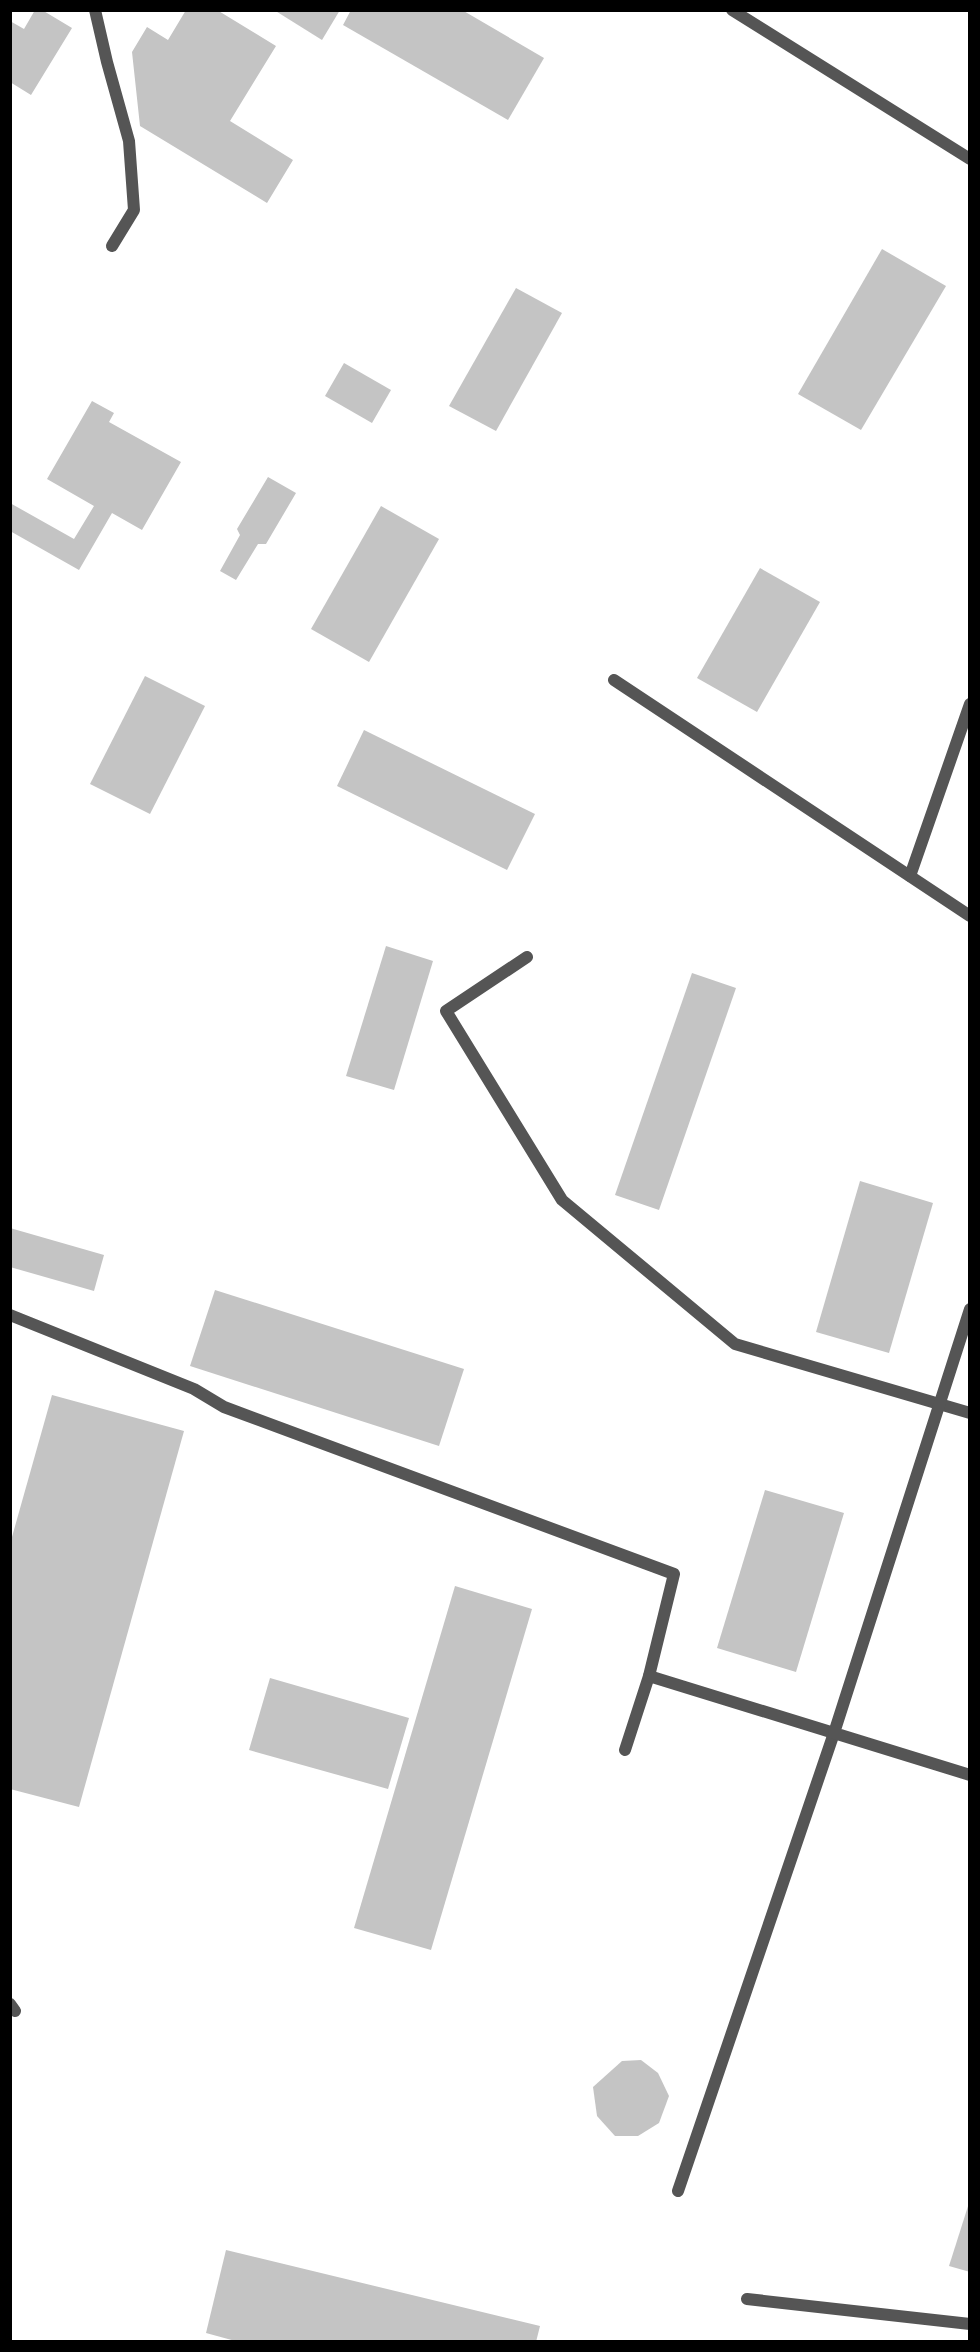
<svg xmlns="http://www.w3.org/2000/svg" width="980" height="2352" font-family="'Alegreya Sans',sans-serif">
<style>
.building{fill:#c4c4c4}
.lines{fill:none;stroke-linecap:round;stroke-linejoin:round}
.service{stroke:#555;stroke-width:12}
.minor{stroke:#555;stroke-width:12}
</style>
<rect width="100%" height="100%" fill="#fff"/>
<!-- building -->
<g class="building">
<polygon points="35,10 42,10 72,28 31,95 10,82 10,21 24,29"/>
<polygon points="186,10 217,10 276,46 230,121 293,160 267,203 140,126 132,52 147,27 168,40"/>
<polygon points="274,10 340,10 322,40"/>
<polygon points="351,10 462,10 544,58 508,120 343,25"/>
<polygon points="882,249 946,286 861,430 798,394"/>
<polygon points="516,288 562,313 496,431 449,406"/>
<polygon points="344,363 391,390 372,423 325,396"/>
<polygon points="92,401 114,413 109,422 181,462 142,530 112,513 79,570 10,531 10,503 74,539 94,506 47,479"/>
<polygon points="268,477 296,493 266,544 258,544 236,580 220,571 240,535 237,529"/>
<polygon points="381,506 439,539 369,662 311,629"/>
<polygon points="760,568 820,602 757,712 697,678"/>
<polygon points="145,676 205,706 150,814 90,784"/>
<polygon points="364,730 535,814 507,870 337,786"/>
<polygon points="386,946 433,961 394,1090 346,1076"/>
<polygon points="692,973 736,988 659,1210 615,1195"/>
<polygon points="860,1181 933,1203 889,1353 816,1332"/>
<polygon points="10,1228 104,1255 94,1291 10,1267"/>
<polygon points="215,1290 464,1369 439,1446 190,1366"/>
<polygon points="52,1395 184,1431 79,1807 10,1789 10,1544"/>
<polygon points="765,1490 844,1513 796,1672 717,1648"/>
<polygon points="455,1586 532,1609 431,1950 354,1928"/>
<polygon points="270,1678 409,1718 388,1789 249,1750"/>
<polygon points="641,2060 658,2073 669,2096 659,2123 638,2136 615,2136 597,2116 593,2087 622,2061"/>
<polygon points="969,2203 970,2203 970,2272 949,2266"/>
<polygon points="226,2250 540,2326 536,2342 239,2342 206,2333"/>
</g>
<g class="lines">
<!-- service -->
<g class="service">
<polyline points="95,10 107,62 129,141 134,210 112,246"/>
<polyline points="732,10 970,159"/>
<polyline points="910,876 970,704"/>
<polyline points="527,957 446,1011 562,1200 735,1344 970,1413"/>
<polyline points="10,1315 194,1389 224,1407 674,1574 649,1676 625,1750"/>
<polyline points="649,1676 834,1733 678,2191"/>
<polyline points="10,2004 15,2011"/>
<polyline points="747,2299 970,2324"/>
</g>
<!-- minor -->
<g class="minor">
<polyline points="614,680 970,916"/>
<polyline points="970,1309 834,1733 970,1775"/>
</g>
</g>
<!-- border -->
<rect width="980" height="2352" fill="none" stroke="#000000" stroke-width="24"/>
</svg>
